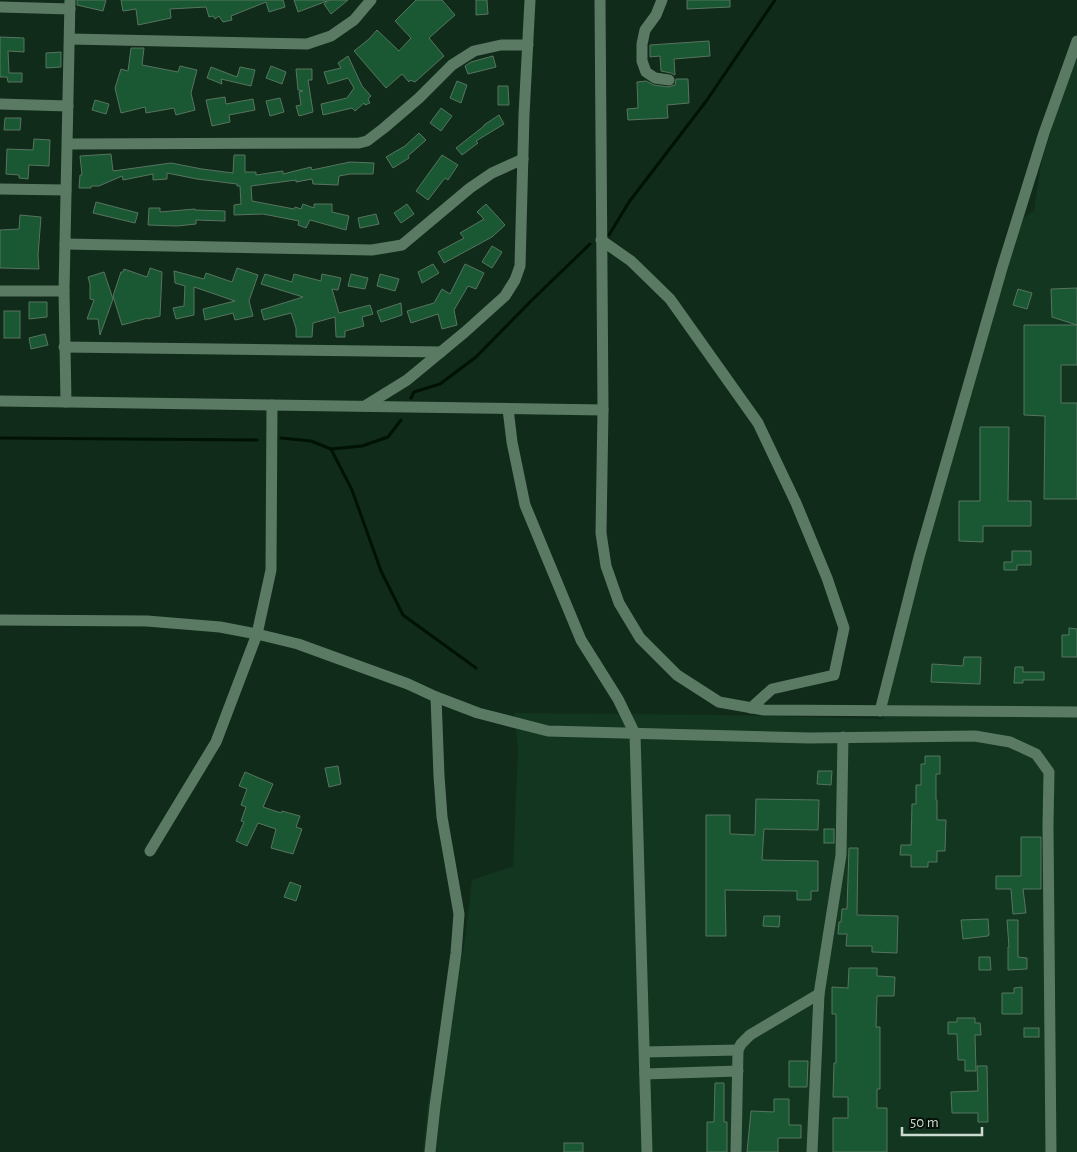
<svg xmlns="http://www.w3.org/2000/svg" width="1077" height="1152" font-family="'Alegreya Sans',sans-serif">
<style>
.built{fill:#133620}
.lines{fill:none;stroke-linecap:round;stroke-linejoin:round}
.stream{stroke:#001205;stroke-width:3}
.building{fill:#1a5834;stroke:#57745f}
.minor{stroke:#5b7a64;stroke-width:11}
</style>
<rect width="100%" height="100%" fill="#102b1a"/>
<!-- built -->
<polygon class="built" points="1077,46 1077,1152 423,1152 428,1102 464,946 472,880 513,866 518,749 514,713 729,715 883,719 889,661 1020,220 1034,211 1041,164"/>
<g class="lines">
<!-- stream -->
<g class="stream">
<polyline points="609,235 629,202 707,100 775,0"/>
<polyline points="411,398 414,392 440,384 476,357 531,301 590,244"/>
<polyline points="0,438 257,440"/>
<polyline points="281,438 311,441 331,449 352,490 381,571 403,615 476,668"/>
<polyline points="331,449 362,446 388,437 401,420"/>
</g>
</g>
<!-- building -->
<g class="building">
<polygon points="77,0 106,0 103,11 77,5"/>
<polygon points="121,0 283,0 285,7 269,12 266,2 231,16 232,20 223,22 219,16 215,19 213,16 209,17 206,7 170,9 171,18 138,25 136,9 123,11"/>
<polygon points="294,0 327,0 327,1 298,12"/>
<polygon points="329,0 348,0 331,14 324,4"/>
<polygon points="416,0 442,0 455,15 429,38 444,56 415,82 410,80 409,82 402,74 386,88 354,51 369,39 377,30 399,51 411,38 395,21"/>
<polygon points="476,0 487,0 488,14 476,15"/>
<polygon points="687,0 730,0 730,7 687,9"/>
<polygon points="0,37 24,38 24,52 8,51 9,73 22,73 22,82 8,82 7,77 0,77"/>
<polygon points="709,41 710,56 674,59 675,75 671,73 661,71 660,56 650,57 650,45"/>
<polygon points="131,48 144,48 142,65 178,72 180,66 197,70 191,93 195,110 176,115 174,108 146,113 145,107 121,113 115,88 121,69 128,71"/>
<polygon points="61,52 61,67 46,68 46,53"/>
<polygon points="348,56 362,86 371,96 368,99 370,103 365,105 364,103 355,111 352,108 323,115 321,104 347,98 354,88 348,78 328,84 324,72 341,68 338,63"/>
<polygon points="493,56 496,67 468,74 465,66 471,62"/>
<polygon points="271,66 286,72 282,84 266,78"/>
<polygon points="211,67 237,77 240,67 255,70 251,86 221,79 222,84 207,78"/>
<polygon points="296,69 312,69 312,80 308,80 313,112 299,116 296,106 301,105 299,92 303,91 298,90"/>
<polygon points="676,79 688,79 689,103 667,105 668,118 628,120 627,109 638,108 637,82 646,81 654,85 668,87 675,85"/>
<polygon points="457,81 467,85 461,103 450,98"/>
<polygon points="498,86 508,86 509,105 498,105"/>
<polygon points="225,97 226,104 253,99 255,110 229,115 230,122 212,126 206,100"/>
<polygon points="280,98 284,112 270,116 266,101"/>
<polygon points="95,100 109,104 106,114 92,110"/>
<polygon points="441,108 452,116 441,131 430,123"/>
<polygon points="499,115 504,124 476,141 478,143 462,155 456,148 484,126 484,125"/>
<polygon points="5,118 21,118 20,130 4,130"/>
<polygon points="419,133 426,140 408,156 409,158 393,168 386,157 405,146"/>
<polygon points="34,139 50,140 49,166 29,165 28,179 19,178 19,175 6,174 7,149 33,150"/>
<polygon points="111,154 113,171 171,163 202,169 233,173 234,155 245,155 245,172 256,172 256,175 283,171 283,174 311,167 312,170 350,162 374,163 373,174 350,174 339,176 338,185 313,184 312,179 296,182 296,180 251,186 252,201 294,209 295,207 301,209 303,204 314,208 314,204 332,204 332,212 349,216 346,230 310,220 306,228 298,225 299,221 263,214 234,215 234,205 241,204 240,186 237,186 237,184 197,179 167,173 167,179 153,180 153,174 123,180 122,176 99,186 91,186 91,188 79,188 80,175 82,175 80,156"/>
<polygon points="442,155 458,165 448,180 445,178 428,200 416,191"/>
<polygon points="96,202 138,213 135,223 93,213"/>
<polygon points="407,204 414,214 401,223 394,213"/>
<polygon points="486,204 505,225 492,237 444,263 438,252 464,238 460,233 484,219 477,212"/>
<polygon points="149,208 160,208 160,212 195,209 195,210 225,211 225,221 196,220 196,224 177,226 148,225"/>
<polygon points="376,214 379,224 360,228 358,218"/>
<polygon points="20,215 41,217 38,255 39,269 0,268 0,230 19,229"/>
<polygon points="492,246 502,252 492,268 482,262"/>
<polygon points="433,264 439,273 422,283 418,272"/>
<polygon points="465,264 484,273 476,289 468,286 454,310 457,325 442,329 438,314 411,323 407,311 434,303 442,289 450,294"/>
<polygon points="150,268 162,272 160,316 148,319 148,318 122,325 113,296 121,272 123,272 124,269 147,277"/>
<polygon points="237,268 258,275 249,301 253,316 235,320 233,313 205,320 203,309 235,301 194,287 194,315 176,319 173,308 184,306 185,286 175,283 174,271 204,279 206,273 232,282"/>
<polygon points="104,272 113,299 100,335 98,319 87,319 94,300 90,299 90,284 88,277"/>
<polygon points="265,274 292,282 294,274 321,281 322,274 341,278 338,290 332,289 339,313 370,305 373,314 362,317 364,326 345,331 345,337 336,337 335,317 313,323 312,337 296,337 296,328 291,313 264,320 261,310 303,297 261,284"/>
<polygon points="351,274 368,278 365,289 348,286"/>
<polygon points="380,274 399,279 395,291 377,286"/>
<polygon points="1077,288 1077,325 1052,317 1051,289"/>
<polygon points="1018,289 1032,293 1027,309 1013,305"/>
<polygon points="29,302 47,302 47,317 29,319"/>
<polygon points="401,303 402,315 381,322 377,311"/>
<rect x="4" y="311" width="16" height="27"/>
<polygon points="1024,325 1077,325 1077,365 1061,365 1061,403 1077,403 1077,499 1044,499 1045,416 1024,415"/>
<polygon points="45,334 48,345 31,349 29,338"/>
<polygon points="980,427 1009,427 1008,501 1031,501 1031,526 983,526 983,542 959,541 959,501 980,501"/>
<polygon points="1012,551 1031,551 1031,565 1017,565 1017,570 1004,570 1004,562 1012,562"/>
<polygon points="1069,628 1077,629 1077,657 1062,657 1062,635 1069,635"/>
<polygon points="964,657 981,657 980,684 931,682 932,664 963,666"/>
<polygon points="1015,667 1023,667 1023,672 1044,672 1044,680 1023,680 1023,683 1014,683"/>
<polygon points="925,756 940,756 940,774 936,774 936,800 937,800 937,820 946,820 945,851 937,851 937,862 928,862 928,867 911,867 911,855 900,855 901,845 911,845 912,804 916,804 916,785 921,785 921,764 925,764"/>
<polygon points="338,766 341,784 329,787 325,768"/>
<polygon points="818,771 832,771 831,785 817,784"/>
<polygon points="245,772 273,784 263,807 281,813 282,811 300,816 296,827 302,829 293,854 271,848 276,829 258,823 247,846 236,841 244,822 241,821 246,807 241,805 247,789 239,786"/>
<polygon points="756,799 819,800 818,830 764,829 762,860 818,861 818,891 811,891 811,900 797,900 797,891 725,890 726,936 706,936 706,815 730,815 730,834 755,835"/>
<rect x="824" y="829" width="10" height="14"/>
<polygon points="1021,837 1041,837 1041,889 1023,889 1026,913 1013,914 1011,889 996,889 996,876 1021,876"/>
<polygon points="849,848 858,848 857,915 898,916 897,953 872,952 872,946 846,946 847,934 838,934 839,922 841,922 842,909 847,909"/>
<polygon points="290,882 301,886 296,901 284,897"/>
<polygon points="764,916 780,916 779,927 763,926"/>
<polygon points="988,919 989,935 988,936 963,939 961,920"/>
<polygon points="1007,920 1018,920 1018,957 1027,958 1027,969 1008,970 1008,947 1009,947"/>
<polygon points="979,957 990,957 991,970 979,970"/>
<polygon points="849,968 877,968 877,976 895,977 894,996 877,996 876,1027 880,1027 880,1089 877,1089 877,1108 887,1108 887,1152 833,1152 833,1118 848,1118 848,1097 833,1097 834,1063 836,1063 836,1014 832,1014 832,987 848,988"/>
<polygon points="1022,987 1022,1014 1002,1014 1002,993 1014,993 1014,988"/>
<polygon points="957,1018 975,1018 975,1023 980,1023 981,1035 975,1035 976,1071 965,1071 965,1060 958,1060 957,1034 948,1034 948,1022 957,1022"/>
<rect x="1024" y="1028" width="15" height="9"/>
<polygon points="789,1061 808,1061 807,1087 789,1087"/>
<polygon points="977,1066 987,1066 988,1122 978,1122 978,1113 952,1113 951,1092 978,1091"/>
<polygon points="715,1083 724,1083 724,1122 727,1122 727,1152 707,1152 707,1122 714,1122"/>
<polygon points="774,1099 789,1099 789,1125 801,1125 801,1138 778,1138 778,1152 747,1152 751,1111 774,1112"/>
<rect x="564" y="1143" width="19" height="9"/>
</g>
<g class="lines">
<!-- minor -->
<g class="minor">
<polyline points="600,0 603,410 601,533 606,566 619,603 640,638 677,675 719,702 764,710 1077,712"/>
<polyline points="662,0 656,15 645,30 642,44 642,61 646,72 655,78 669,80"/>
<polyline points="0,7 70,9"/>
<polyline points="70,39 307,44 331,36 354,20 371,0"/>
<polyline points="0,104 68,106"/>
<polyline points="68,144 359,143 367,141 384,128 419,98 452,65 474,51 501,45 528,45"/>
<polyline points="0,189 66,190"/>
<polyline points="601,240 631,261 670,299 758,423 796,503 827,578 844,628 834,675 772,689 751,708"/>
<polyline points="65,244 372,250 402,245 470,188 492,173 523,159"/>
<polyline points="0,291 64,291"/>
<polyline points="64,347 441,352"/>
<polyline points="0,401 603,410"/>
<polyline points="66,402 64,291 70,0"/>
<polyline points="365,406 407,380 465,332 505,296 515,280 520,266 524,115 530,0"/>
<polyline points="508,409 512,442 525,505 581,640 618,699 635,734 647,1152"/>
<polyline points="0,620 147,621 220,627 257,634 298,644 408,684 436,697 478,713 548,731 809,738 975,736 1010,742 1036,754 1049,772 1048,825 1051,1152"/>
<polyline points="880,711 919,557 1002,268 1044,133 1077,41"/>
<polyline points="150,851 216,742 257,634 271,570 272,405"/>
<polyline points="645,1052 738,1050"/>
<polyline points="645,1074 738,1071"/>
<polyline points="430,1152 435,1106 456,953 459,914 442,817 439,776 436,697"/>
<polyline points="736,1152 738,1050 741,1044 750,1035 819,994"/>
<polyline points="812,1152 819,994 841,855 843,737"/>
</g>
</g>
<!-- scale -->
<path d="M902 1127v8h80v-8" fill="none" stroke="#cbdbcf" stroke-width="2.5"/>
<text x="910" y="1127" font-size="15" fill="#cbdbcf" stroke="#061109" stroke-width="4" paint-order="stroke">50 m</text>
</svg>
